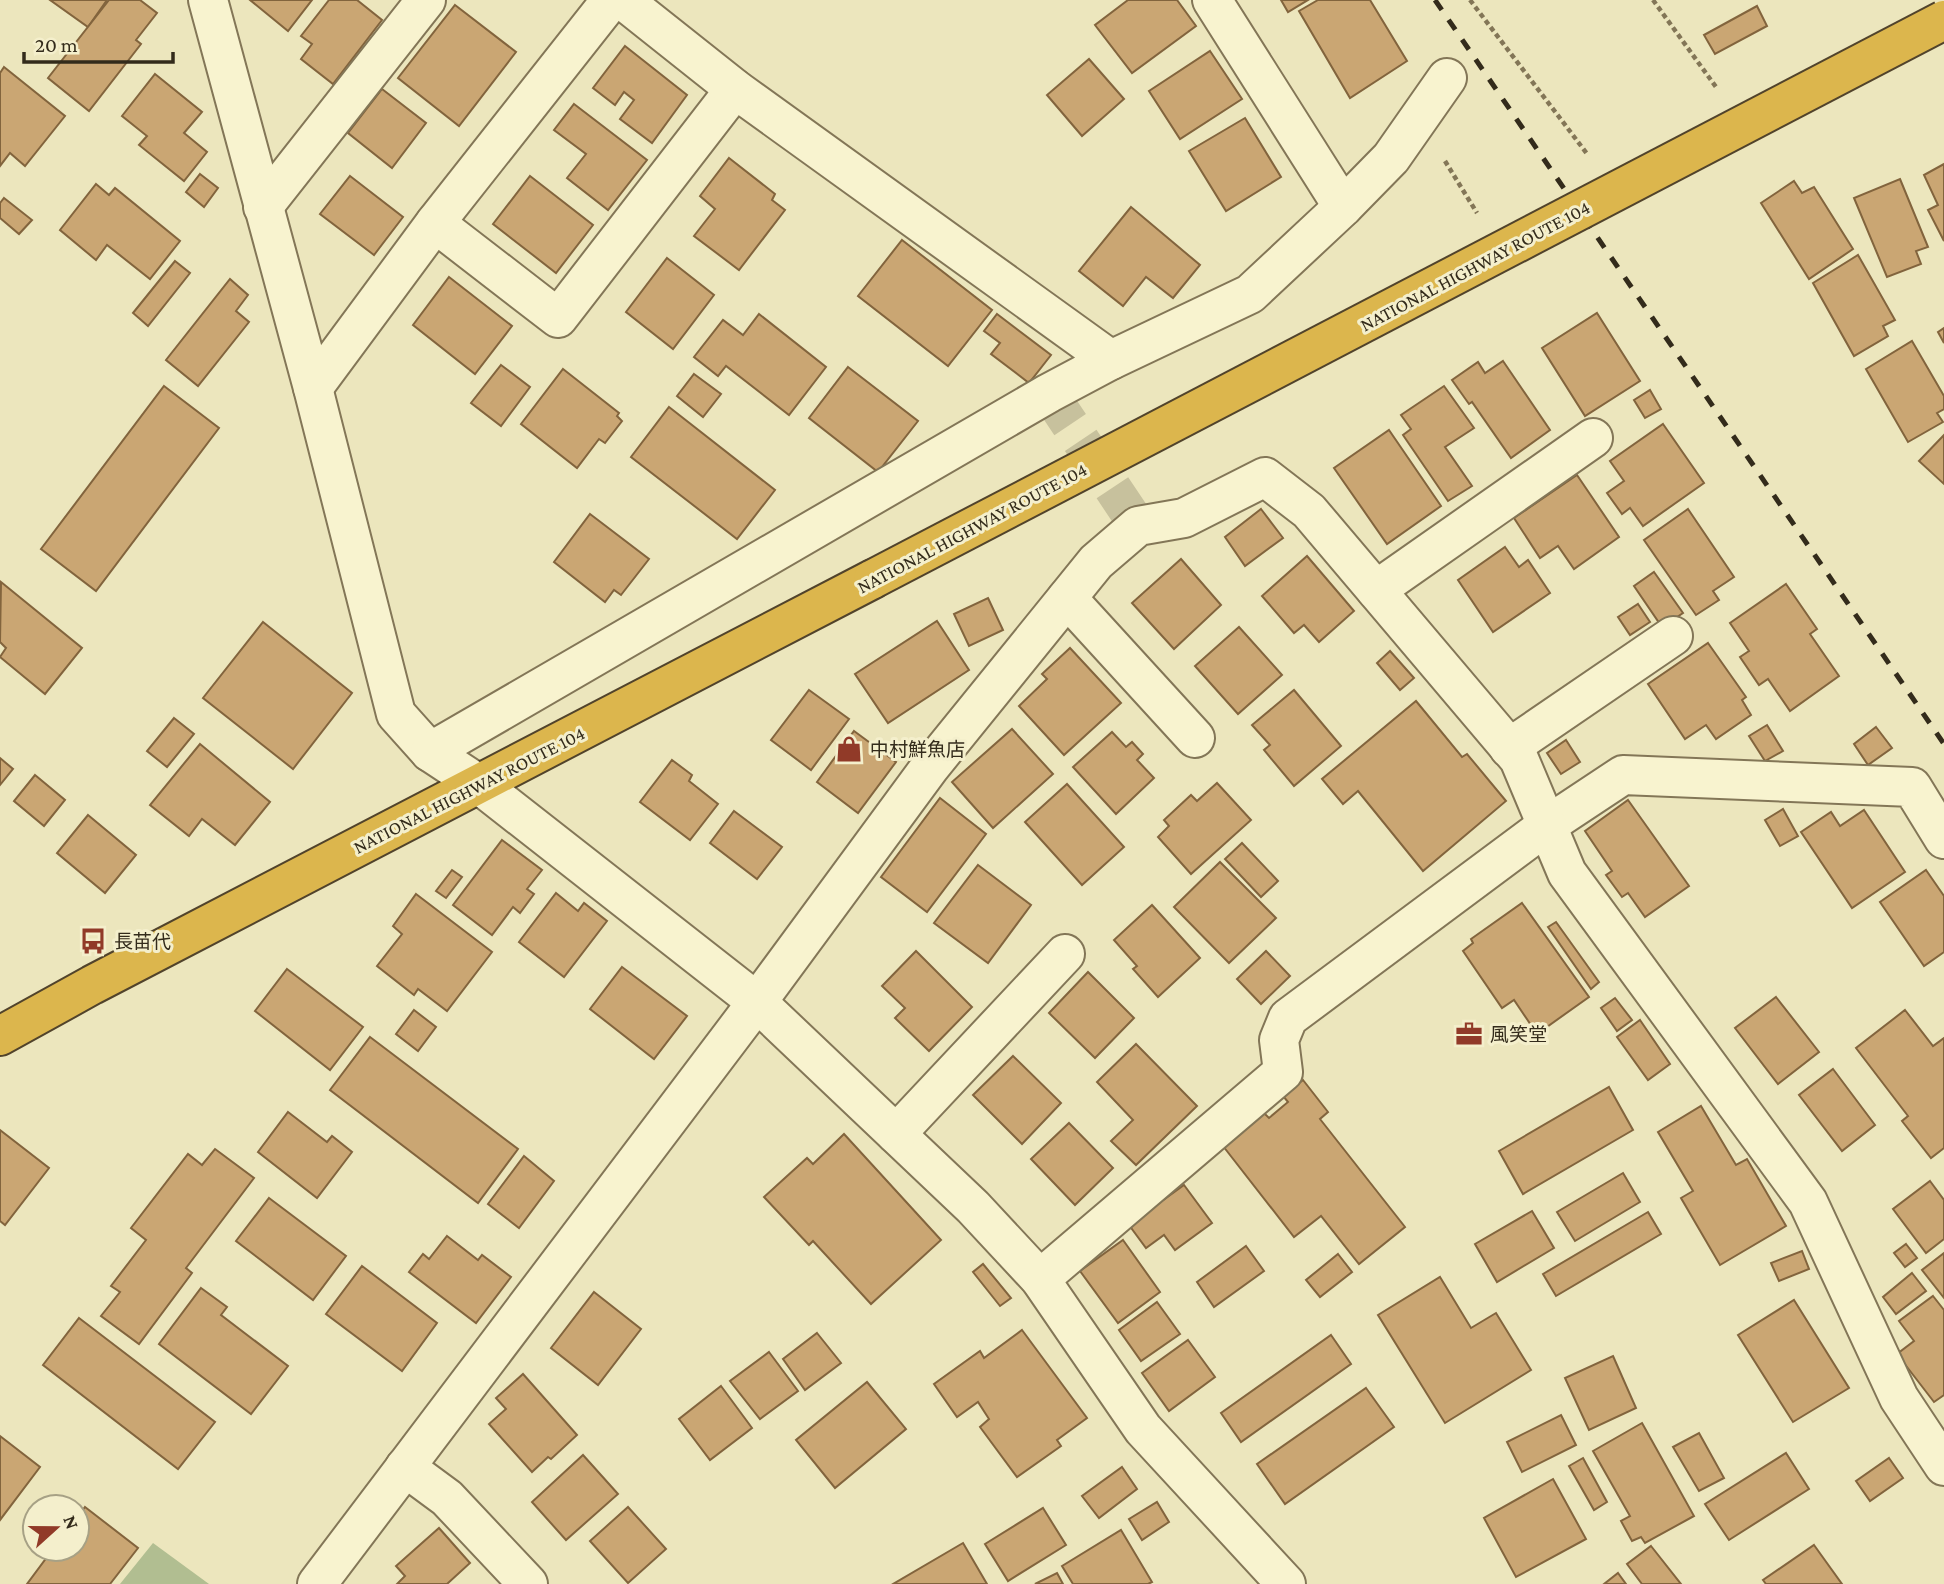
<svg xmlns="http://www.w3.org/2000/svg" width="1944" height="1584" font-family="'Crimson Pro','Noto Sans JP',serif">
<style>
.cemetery{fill:#b1be91}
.building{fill:#caa673;stroke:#82643d;stroke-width:2}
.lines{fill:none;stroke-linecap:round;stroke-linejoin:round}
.minor-tunnel{stroke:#c7c19d;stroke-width:38;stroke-dasharray:38 19;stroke-linecap:butt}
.minor-casing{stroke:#837657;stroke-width:42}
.highway-casing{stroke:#51432b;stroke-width:42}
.path{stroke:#837657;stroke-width:4.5;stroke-dasharray:5 3.5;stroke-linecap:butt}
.minor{stroke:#f8f3cf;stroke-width:38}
.highway{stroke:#dcb64d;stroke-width:38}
.rail{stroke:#332b1b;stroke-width:5;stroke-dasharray:12 12;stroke-linecap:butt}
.highway-bridge-casing{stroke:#51432b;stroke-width:42;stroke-linecap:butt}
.highway-bridge{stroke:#dcb64d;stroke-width:38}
.labels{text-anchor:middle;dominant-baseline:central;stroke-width:6;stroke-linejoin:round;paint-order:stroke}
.street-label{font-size:19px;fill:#332b1b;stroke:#f4efcc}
.poi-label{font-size:19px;fill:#332b1b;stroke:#f4efcc;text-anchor:start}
</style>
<rect width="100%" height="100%" fill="#ece6bd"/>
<!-- cemetery -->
<polygon class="cemetery" points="153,1543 209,1584 120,1584"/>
<!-- building -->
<g class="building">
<polygon points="50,0 107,0 88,27"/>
<polygon points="109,0 140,0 157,13 136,40 141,44 89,111 48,78"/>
<polygon points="250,0 312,0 288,31"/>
<polygon points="329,0 357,0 382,20 333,84 301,59 312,44 301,36"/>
<polygon points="1128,0 1177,0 1196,26 1132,73 1095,25"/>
<polygon points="1281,0 1308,0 1288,12"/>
<polygon points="1318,0 1370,0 1407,61 1350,98 1299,11"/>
<polygon points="455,5 516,52 459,126 398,78"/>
<polygon points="1757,6 1767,26 1715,54 1704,35"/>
<polygon points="625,46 687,95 652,143 620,119 634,100 624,92 615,105 593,88"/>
<polygon points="1210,51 1242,99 1180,139 1149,91"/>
<polygon points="1089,59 1124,99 1082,136 1047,95"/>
<polygon points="4,67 65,116 25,166 10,153 0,166 0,73"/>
<polygon points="155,74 202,112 184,133 207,152 184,181 139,145 147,136 122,116"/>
<polygon points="382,89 426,123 392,168 348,133"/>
<polygon points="574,104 647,160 608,210 567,178 586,154 554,130"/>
<polygon points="1245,118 1281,177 1226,211 1189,151"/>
<polygon points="729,158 775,194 772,200 785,210 739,270 694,236 715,209 700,196"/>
<polygon points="1944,164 1944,241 1928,210 1938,205 1924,175"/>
<polygon points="200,174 218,188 204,207 186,192"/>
<polygon points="350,176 403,217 374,255 320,214"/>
<polygon points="530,176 593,225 556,273 493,224"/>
<polygon points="1900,179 1928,247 1916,251 1921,264 1887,277 1854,198"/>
<polygon points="1794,181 1802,193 1814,187 1853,249 1809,279 1761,203"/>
<polygon points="96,184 109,195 115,188 180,241 150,279 107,245 96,260 60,230"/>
<polygon points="4,198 32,220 19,234 0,218 0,203"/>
<polygon points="1131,207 1200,265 1173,298 1146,277 1123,306 1079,271"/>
<polygon points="902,240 992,310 948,366 858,296"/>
<polygon points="1858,255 1895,320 1883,326 1888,336 1854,356 1813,283"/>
<polygon points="667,258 714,295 673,349 626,312"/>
<polygon points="175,261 190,273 148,326 133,313"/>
<polygon points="449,277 512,326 475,374 413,325"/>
<polygon points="230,279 248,295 236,311 249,322 198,386 166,360"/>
<polygon points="1597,313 1640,381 1585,416 1542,348"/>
<polygon points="759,314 826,367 789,415 726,366 718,376 694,357 723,320 743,335"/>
<polygon points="997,314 1051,355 1029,383 991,354 1000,343 984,331"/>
<polygon points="1944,328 1944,343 1938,332"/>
<polygon points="1912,341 1944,396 1944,409 1937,413 1943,422 1908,442 1866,369"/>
<polygon points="1503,361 1550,430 1511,458 1472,402 1469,404 1452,380 1478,362 1485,373"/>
<polygon points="501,365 530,387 501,426 471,403"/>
<polygon points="848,367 918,421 878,472 809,418"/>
<polygon points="563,369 619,413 617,416 622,421 605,443 599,439 577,468 521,424"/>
<polygon points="694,374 721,394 703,417 677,396"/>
<polygon points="164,386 219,428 96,591 41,549"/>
<polygon points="1444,386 1474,428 1445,447 1472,486 1448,501 1403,435 1411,429 1401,415"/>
<polygon points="1650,390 1661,409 1645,418 1634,400"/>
<polygon points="669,407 775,490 737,539 631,457"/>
<polygon points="1663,424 1704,483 1643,526 1630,508 1622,514 1607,493 1624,481 1610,461"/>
<polygon points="1389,430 1441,506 1387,544 1334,468"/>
<polygon points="1944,435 1944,484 1919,461"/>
<polygon points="1577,475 1619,537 1574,569 1558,546 1540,558 1514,518"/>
<polygon points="1261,509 1283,538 1245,566 1225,537"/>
<polygon points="1688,509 1734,577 1713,591 1719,600 1696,615 1644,540"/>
<polygon points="590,514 649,559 621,595 614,590 605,602 554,562"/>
<polygon points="1505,547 1519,567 1528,560 1550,593 1493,632 1458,580"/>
<polygon points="1307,556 1354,611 1319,642 1304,625 1294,633 1262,596"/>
<polygon points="1181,559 1221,605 1174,649 1132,603"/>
<polygon points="1654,572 1683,613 1662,627 1634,586"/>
<polygon points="1,582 82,648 45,694 0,657 6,648 0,642"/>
<polygon points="1786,584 1817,629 1810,634 1839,676 1790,711 1768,679 1759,685 1740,657 1749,651 1730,623"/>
<polygon points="988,598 1003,630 969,646 954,614"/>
<polygon points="1638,604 1650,622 1630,635 1618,617"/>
<polygon points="937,621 969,670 888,723 855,674"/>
<polygon points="263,622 352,693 293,769 203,698"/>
<polygon points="1239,627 1282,675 1238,714 1195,666"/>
<polygon points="1708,643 1746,697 1742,700 1751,715 1716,739 1706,725 1685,739 1648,684"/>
<polygon points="1070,648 1121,703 1064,755 1019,706 1047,679 1042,674"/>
<polygon points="1390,651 1414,678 1400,690 1377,663"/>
<polygon points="809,690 849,719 811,770 771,740"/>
<polygon points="1294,690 1341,746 1294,786 1264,750 1270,745 1252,725"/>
<polygon points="1416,701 1462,757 1467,754 1506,801 1423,871 1358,791 1343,804 1322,779"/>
<polygon points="174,718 194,734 167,767 147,751"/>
<polygon points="1767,725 1783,751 1765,761 1749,736"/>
<polygon points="1876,727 1892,748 1868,765 1854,744"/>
<polygon points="1012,729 1053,774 993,828 952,782"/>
<polygon points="854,731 896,762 858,813 817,782"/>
<polygon points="1112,732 1126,747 1132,742 1143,754 1137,760 1154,778 1116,814 1073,767"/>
<polygon points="1566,740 1580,762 1561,774 1547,753"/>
<polygon points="200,744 270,802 235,845 202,819 189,836 150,805"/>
<polygon points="0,758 13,769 0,785"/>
<polygon points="672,760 692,775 689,781 718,804 690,840 640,802"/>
<polygon points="35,775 65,800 44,826 14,801"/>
<polygon points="1217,783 1251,820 1191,874 1158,837 1169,826 1164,820 1191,795 1197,801"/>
<polygon points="1067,784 1124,847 1082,885 1025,822"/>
<polygon points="940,798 986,834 927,912 881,877"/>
<polygon points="1628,800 1689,886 1645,917 1628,893 1622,897 1606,875 1612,871 1585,831"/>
<polygon points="1783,809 1798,836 1780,846 1765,820"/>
<polygon points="1864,810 1905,872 1852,908 1801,832 1831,812 1840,826"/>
<polygon points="734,811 782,847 757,879 710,843"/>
<polygon points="88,815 136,855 105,893 57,853"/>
<polygon points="502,840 542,870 527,889 534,894 520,913 513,907 492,935 453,905"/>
<polygon points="1242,843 1278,881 1261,897 1225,859"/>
<polygon points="1220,862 1276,918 1229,963 1174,907"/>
<polygon points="978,865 1031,905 988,963 934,923"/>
<polygon points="452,870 462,877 446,898 436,891"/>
<polygon points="1926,870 1944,896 1944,952 1924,966 1880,902"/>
<polygon points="556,893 578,911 584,903 607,921 564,977 519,942"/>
<polygon points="416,894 492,952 447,1011 418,989 414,995 377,966 402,934 393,926"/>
<polygon points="1522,903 1589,997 1537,1034 1514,1000 1502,1008 1463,951 1473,943 1471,939"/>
<polygon points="1152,905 1200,958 1158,997 1133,969 1137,966 1114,940"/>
<polygon points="1556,922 1599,982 1591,989 1548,927"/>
<polygon points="916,951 972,1007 929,1051 895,1018 905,1008 882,986"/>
<polygon points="1266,951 1290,976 1261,1004 1237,979"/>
<polygon points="622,967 687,1016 654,1059 590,1009"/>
<polygon points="287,969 363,1027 330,1070 255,1011"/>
<polygon points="1088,972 1134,1018 1095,1058 1049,1013"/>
<polygon points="1776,997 1819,1052 1778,1084 1735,1028"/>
<polygon points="1615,998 1632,1020 1617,1031 1601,1008"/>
<polygon points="414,1010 436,1027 418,1051 396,1034"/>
<polygon points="1905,1010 1933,1046 1944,1038 1944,1148 1931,1158 1902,1121 1908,1116 1856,1048"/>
<polygon points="1640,1020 1670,1064 1648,1080 1617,1037"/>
<polygon points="370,1037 518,1149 478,1203 330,1090"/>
<polygon points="1136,1044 1197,1106 1136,1165 1111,1141 1133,1120 1097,1082"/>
<polygon points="1013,1056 1061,1103 1022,1144 973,1095"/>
<polygon points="1833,1069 1875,1125 1842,1151 1799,1095"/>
<polygon points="1303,1080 1328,1112 1320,1119 1405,1227 1359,1264 1321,1216 1294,1237 1223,1146 1264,1113 1269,1118 1288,1102 1283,1096"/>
<polygon points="1609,1087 1633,1130 1523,1194 1499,1151"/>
<polygon points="1701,1106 1736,1165 1747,1159 1786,1226 1720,1265 1681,1198 1693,1191 1658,1132"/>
<polygon points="288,1112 327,1142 332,1136 352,1152 317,1198 258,1152"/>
<polygon points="1069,1123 1113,1168 1075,1205 1031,1159"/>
<polygon points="0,1130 49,1168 5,1225 0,1221"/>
<polygon points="844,1134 941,1240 871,1304 813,1241 809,1245 764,1197 807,1158 813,1164"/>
<polygon points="215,1149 254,1178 186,1268 192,1273 139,1344 101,1316 120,1292 111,1286 146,1240 131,1228 188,1154 202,1165"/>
<polygon points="524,1156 554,1181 519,1228 488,1204"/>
<polygon points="1623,1173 1640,1202 1575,1241 1557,1212"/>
<polygon points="1930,1181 1944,1200 1944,1239 1926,1253 1893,1209"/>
<polygon points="1184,1185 1212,1223 1175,1250 1164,1235 1146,1248 1129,1225"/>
<polygon points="269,1198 346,1256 313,1300 236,1241"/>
<polygon points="1532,1211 1554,1248 1497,1282 1475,1244"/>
<polygon points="1648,1212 1661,1234 1556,1296 1543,1274"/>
<polygon points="447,1236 478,1260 482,1255 511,1277 476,1323 409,1272 423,1254 429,1259"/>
<polygon points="1123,1240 1160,1292 1118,1323 1080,1271"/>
<polygon points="1906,1244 1917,1258 1905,1267 1894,1253"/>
<polygon points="1246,1246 1264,1271 1214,1307 1197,1282"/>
<polygon points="1802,1251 1809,1269 1779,1281 1771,1263"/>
<polygon points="1944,1253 1944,1298 1922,1270"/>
<polygon points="1338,1254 1352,1272 1320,1297 1306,1280"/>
<polygon points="983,1264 1011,1298 1000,1306 973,1272"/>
<polygon points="362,1266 437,1323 402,1371 326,1314"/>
<polygon points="1912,1273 1926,1291 1896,1314 1883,1297"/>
<polygon points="1440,1277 1471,1328 1496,1313 1531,1370 1445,1423 1378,1315"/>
<polygon points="201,1288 227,1307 221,1315 288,1366 251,1414 159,1344"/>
<polygon points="594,1292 641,1329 598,1385 551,1348"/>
<polygon points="1933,1296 1944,1310 1944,1395 1934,1402 1897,1354 1914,1341 1899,1321"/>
<polygon points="1794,1300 1849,1388 1793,1422 1738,1335"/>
<polygon points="1157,1302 1180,1334 1141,1361 1119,1330"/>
<polygon points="79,1318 215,1422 178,1469 43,1365"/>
<polygon points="1022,1330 1087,1418 1057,1440 1061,1446 1017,1477 980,1427 989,1419 978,1402 957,1417 934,1384 980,1351 984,1358"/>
<polygon points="817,1333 841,1363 805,1390 783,1359"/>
<polygon points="1331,1335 1351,1364 1241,1442 1221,1413"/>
<polygon points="1188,1340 1215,1377 1169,1411 1142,1373"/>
<polygon points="769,1352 798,1391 760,1419 730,1381"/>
<polygon points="1613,1356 1636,1408 1589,1430 1565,1378"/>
<polygon points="523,1374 577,1435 551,1459 548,1457 532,1472 489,1424 506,1409 496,1398"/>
<polygon points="867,1382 906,1429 835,1488 796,1440"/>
<polygon points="721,1386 752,1428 710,1460 679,1419"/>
<polygon points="1366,1388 1394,1427 1285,1504 1257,1464"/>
<polygon points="1561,1415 1576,1445 1522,1472 1507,1442"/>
<polygon points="1642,1423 1694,1516 1645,1543 1641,1537 1632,1541 1621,1521 1630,1516 1593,1451"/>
<polygon points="1699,1433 1724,1478 1699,1491 1673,1447"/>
<polygon points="0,1436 40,1467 0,1520"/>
<polygon points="1786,1453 1809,1489 1729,1540 1705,1504"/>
<polygon points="583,1455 618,1494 566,1540 532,1502"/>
<polygon points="1583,1458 1607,1502 1594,1510 1569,1466"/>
<polygon points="1889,1458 1903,1478 1870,1501 1856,1481"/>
<polygon points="1122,1467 1137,1489 1099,1518 1082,1496"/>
<polygon points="1553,1479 1586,1539 1516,1577 1484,1518"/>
<polygon points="1157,1502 1169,1522 1142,1540 1129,1519"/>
<polygon points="85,1507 138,1548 110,1584 27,1584 53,1549 77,1549 77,1518"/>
<polygon points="628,1507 666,1549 628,1583 590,1541"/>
<polygon points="1043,1508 1066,1545 1008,1581 985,1544"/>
<polygon points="439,1528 470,1563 447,1584 397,1584 405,1576 396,1566"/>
<polygon points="1121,1530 1152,1582 1148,1584 1073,1584 1062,1566"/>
<polygon points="963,1543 987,1584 893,1584"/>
<polygon points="1814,1545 1842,1584 1766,1584 1763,1580"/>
<polygon points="1651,1546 1681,1584 1642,1584 1627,1564"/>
<polygon points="1057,1573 1063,1584 1035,1584"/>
<polygon points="1618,1573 1626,1584 1604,1584"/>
</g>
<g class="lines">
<!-- minor-tunnel -->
<polyline class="minor-tunnel" points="1049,393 1138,526"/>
<!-- minor casing -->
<g class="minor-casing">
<g id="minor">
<polyline points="208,0 313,388 396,714 430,752 480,785 757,1002 973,1207 1040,1279 1143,1429 1286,1584"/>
<polyline points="1212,0 1343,207"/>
<polyline points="263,207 426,0"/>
<polyline points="435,223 558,318 735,89"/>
<polyline points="1111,360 1250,294 1343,207 1391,158 1447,78"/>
<polyline points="313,388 435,223 611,0"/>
<polyline points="1376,590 1593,438"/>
<polyline points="1067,598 1195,738"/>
<polyline points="1509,748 1673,636"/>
<polyline points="430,752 1049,393 1111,360 735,89 623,0"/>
<polyline points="896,1134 1065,954"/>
<polyline points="1040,1279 1283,1072 1279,1040 1288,1018 1546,826 1623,775 1912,787 1944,839"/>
<polyline points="405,1467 447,1498 528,1584"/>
<polyline points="317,1584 757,1002 930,767 1096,562 1138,526 1184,518 1265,477 1309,511 1519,759 1567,873 1808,1202 1899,1398 1944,1466"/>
</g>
</g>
<!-- highway casing -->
<g class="highway-casing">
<polyline id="highway" points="0,1036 92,985 873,579"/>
</g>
<!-- path -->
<g class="path">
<polyline points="1470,0 1588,155"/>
<polyline points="1653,0 1716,87"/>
<polyline points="1445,161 1477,213"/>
</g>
<!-- minor -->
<use href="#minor" class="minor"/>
<!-- highway -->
<use href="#highway" class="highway"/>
<!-- rail -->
<polyline class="rail" points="1435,0 1944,744"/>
<!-- highway-bridge casing -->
<g class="highway-bridge-casing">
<polyline id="highway-bridge" points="873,579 1944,20"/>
</g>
<!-- highway-bridge -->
<use href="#highway-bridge" class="highway-bridge"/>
</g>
<!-- icons -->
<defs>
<g id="shop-bare" transform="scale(2.1)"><path d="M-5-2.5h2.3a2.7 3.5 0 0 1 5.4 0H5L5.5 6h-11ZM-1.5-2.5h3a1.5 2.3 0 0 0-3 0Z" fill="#913a28" stroke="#f4efcc" stroke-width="2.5" paint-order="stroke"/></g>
<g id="bus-bare" transform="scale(2.1)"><path d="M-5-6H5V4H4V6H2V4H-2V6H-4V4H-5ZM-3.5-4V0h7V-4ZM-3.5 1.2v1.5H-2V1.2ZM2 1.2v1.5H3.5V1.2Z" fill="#913a28" stroke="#f4efcc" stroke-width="2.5" paint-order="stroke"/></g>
<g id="office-bare" transform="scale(2.1)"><path d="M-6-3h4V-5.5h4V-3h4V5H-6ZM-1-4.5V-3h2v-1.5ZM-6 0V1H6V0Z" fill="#913a28" stroke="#f4efcc" stroke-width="2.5" paint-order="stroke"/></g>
</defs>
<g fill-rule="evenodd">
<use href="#shop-bare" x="849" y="749"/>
<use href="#bus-bare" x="93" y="941"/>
<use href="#office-bare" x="1469" y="1034"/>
</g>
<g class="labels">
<!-- street labels -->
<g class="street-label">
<text transform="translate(1475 266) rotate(-28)">NATIONAL HIGHWAY ROUTE 104</text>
<text transform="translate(972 528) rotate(-28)">NATIONAL HIGHWAY ROUTE 104</text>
<text transform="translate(469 790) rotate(-27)">NATIONAL HIGHWAY ROUTE 104</text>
</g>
<!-- poi labels -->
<g class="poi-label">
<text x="870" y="749">中村鮮魚店</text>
<text x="114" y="941">長苗代</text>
<text x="1490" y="1034">風笑堂</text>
</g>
</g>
<!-- north arrow -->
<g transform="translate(56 1528) rotate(69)"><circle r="33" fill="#f4efcc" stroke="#a7a185" stroke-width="2"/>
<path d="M0-5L12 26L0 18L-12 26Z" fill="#913a28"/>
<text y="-10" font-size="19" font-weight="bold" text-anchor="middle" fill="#332b1b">N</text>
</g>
<!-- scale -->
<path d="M24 52v10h149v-10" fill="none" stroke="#332b1b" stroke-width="3.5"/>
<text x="35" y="52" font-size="21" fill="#332b1b" stroke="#f4efcc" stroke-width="5" paint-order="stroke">20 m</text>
</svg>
